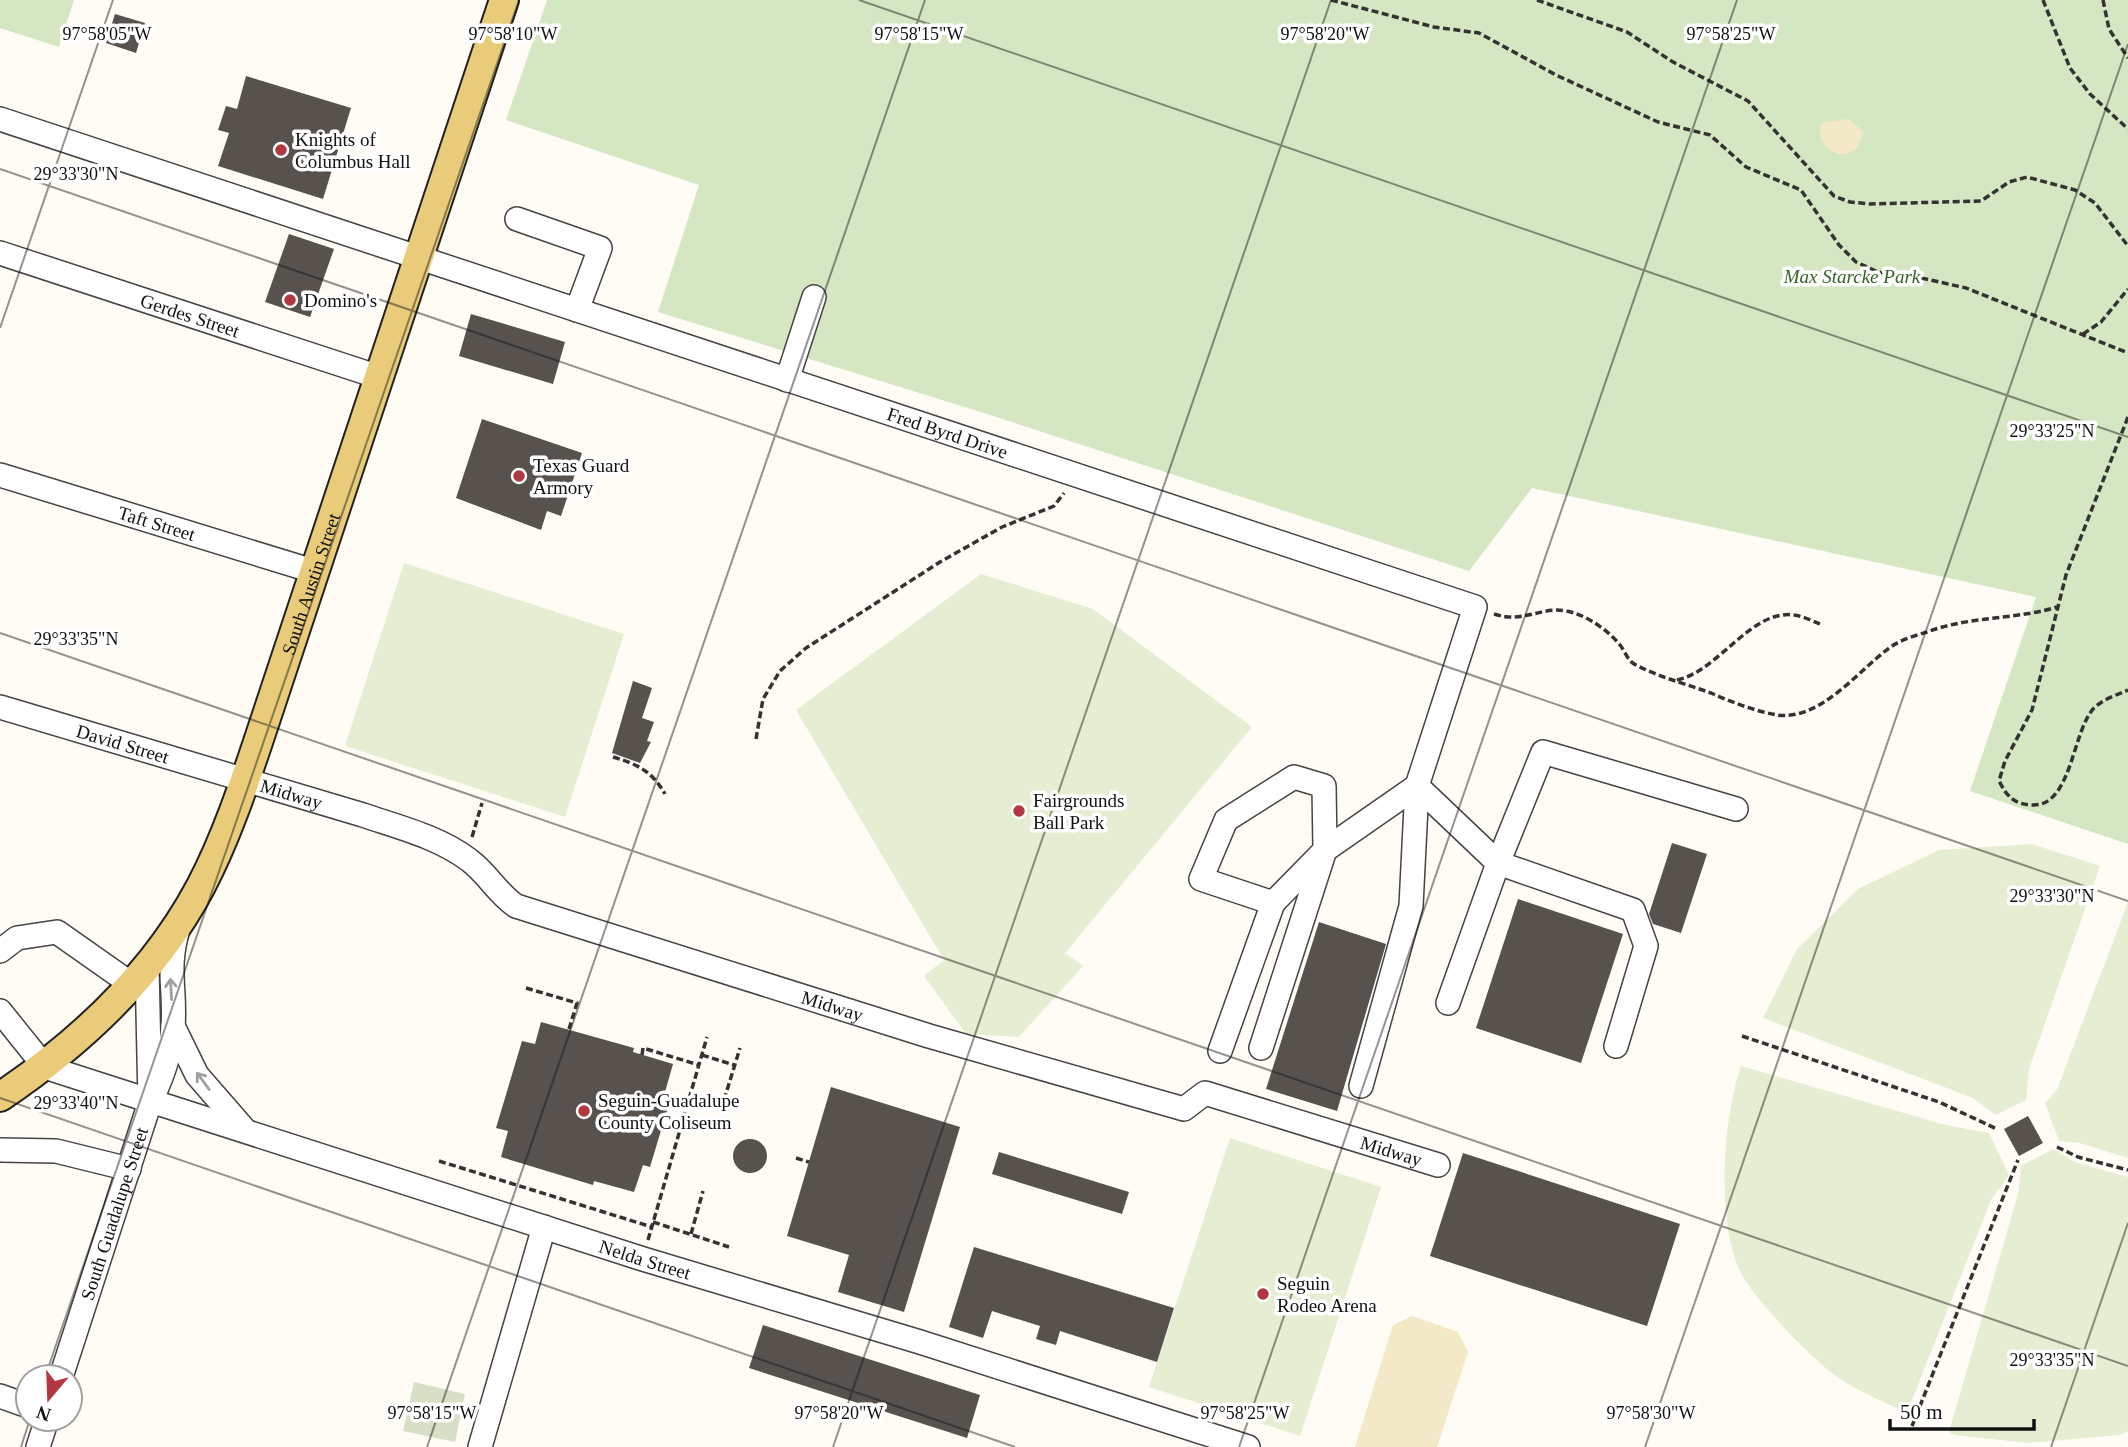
<svg xmlns="http://www.w3.org/2000/svg" width="2128" height="1447" font-family="'Times New Roman',serif">
<style>
.green{fill:#d5e6c2}
.sand{fill:#f4e9c7}
.cemetery{fill:#d8dfc7}
.pitch{fill:#e5eed2}
.building{fill:#58524e}
.lines{fill:none;stroke-linecap:round;stroke-linejoin:round}
.minor-casing{stroke:#444;stroke-width:26}
.major-casing{stroke:#222;stroke-width:32}
.path{stroke:#333;stroke-width:3.5;stroke-dasharray:7 3.5;stroke-linecap:butt}
.minor{stroke:#fff;stroke-width:23}
.major{stroke:#e9cb7a;stroke-width:28}
.oneway{stroke:#a0a0a0}
.ticks{fill:none;stroke:#111;stroke-width:2;stroke-opacity:0.45}
.poi-dot{fill:#b13841;stroke:#fff;stroke-width:2.5}
.labels{text-anchor:middle;dominant-baseline:central;stroke-width:7;stroke-linejoin:round;paint-order:stroke}
.poi-label{font-size:19px;fill:#111;stroke:#fff;text-anchor:start}
.park-label{font-size:19px;font-style:italic;fill:#356227;stroke:#fff}
.street-label{font-size:19px;fill:#111;stroke:#fff}
.ticks-label{font-size:18px;text-anchor:middle;fill:#111;stroke:#fff;stroke-width:7;stroke-linejoin:round;paint-order:stroke}
</style>
<rect width="100%" height="100%" fill="#fefcf5"/>
<!-- green -->
<g class="green">
<polygon points="0,0 74,0 59,47 0,28"/>
<polygon points="547,0 2128,0 2128,844 1970,791 2036,597 1532,488 1469,571 984,413 658,312 699,185 506,120"/>
</g>
<!-- sand -->
<g class="sand">
<path d="M 1848,119 L 1863,131 C 1860,168 1813,156 1821,125 L 1825,122 Z"/>
<polygon points="1412,1316 1458,1332 1468,1352 1437,1447 1355,1447 1393,1325"/>
</g>
<!-- cemetery -->
<polygon class="cemetery" points="414,1382 465,1394 455,1442 403,1431"/>
<!-- pitch -->
<g class="pitch">
<polygon points="404,563 624,634 565,817 345,746"/>
<polygon points="981,574 1093,609 1252,727 1065,953 1083,966 1019,1037 966,1034 924,976 944,960 796,710"/>
<polygon points="2032,844 2100,866 2029,1069 2026,1100 1996,1115 1973,1098 1763,1018 1797,949 1858,889 1939,850"/>
<polygon points="2128,902 2128,1158 2079,1143 2059,1141 2045,1103 2057,1090"/>
<path d="M 1741,1066 L 1946,1125 L 1989,1133 L 2009,1175 L 1991,1200 L 1907,1413 C 1885,1402 1857,1391 1836,1376 C 1812,1359 1756,1301 1742,1275 C 1715,1223 1723,1120 1741,1066 Z"/>
<polygon points="1230,1138 1381,1187 1300,1436 1149,1387"/>
<polygon points="2053,1149 2075,1162 2128,1177 2128,1431 2120,1435 2029,1443 1955,1435 1949,1432 2018,1194 2021,1166"/>
</g>
<!-- building -->
<g class="building">
<polygon points="115,14 145,23 136,53 106,43"/>
<polygon points="246,76 351,108 323,199 218,166 229,133 218,130 226,106 237,109"/>
<polygon points="289,234 334,249 310,317 265,302"/>
<polygon points="471,314 565,342 553,384 459,356"/>
<polygon points="482,419 582,453 561,516 547,511 541,530 456,498"/>
<polygon points="633,681 652,688 642,718 654,722 647,741 651,742 640,763 612,753"/>
<polygon points="1672,843 1707,854 1681,933 1653,924 1649,914"/>
<polygon points="1518,899 1623,934 1581,1063 1476,1028"/>
<polygon points="1319,922 1386,944 1337,1111 1266,1089"/>
<polygon points="541,1022 634,1048 633,1052 673,1064 665,1092 672,1094 650,1167 643,1165 634,1192 594,1181 593,1185 501,1157 508,1131 496,1128 522,1041 535,1044"/>
<polygon points="831,1087 960,1127 904,1312 838,1292 849,1255 787,1236"/>
<polygon points="2028,1116 2043,1143 2019,1156 2004,1129"/>
<circle cx="750" cy="1156" r="17"/>
<polygon points="999,1152 1129,1192 1122,1214 992,1174"/>
<polygon points="1463,1153 1680,1224 1647,1326 1430,1256"/>
<polygon points="974,1247 1174,1308 1157,1362 1060,1331 1056,1345 1036,1339 1040,1326 992,1311 983,1338 949,1327"/>
<polygon points="763,1325 980,1395 967,1438 749,1368"/>
</g>
<g class="lines">
<!-- minor casing -->
<g class="minor-casing">
<g id="minor">
<path id="s1" d="M 0,119 L 1475,607 L 1417,786 L 1411,906 L 1361,1086"/>
<polyline points="517,219 600,248 577,310"/>
<path id="s2" d="M 0,253 L 379,377"/>
<polyline points="787,380 814,297"/>
<path id="s3" d="M 0,475 L 313,571"/>
<path id="s4" d="M 0,707 L 363,815 C 398,827 439,837 469,860 C 487,873 497,893 516,906 L 929,1036 L 1184,1109 L 1205,1093 L 1438,1165"/>
<polygon points="1294,777 1324,786 1325,850 1273,903 1201,879 1226,820"/>
<polyline points="0,951 17,938 57,932 131,984"/>
<polyline points="1448,1003 1498,863 1543,752 1736,809"/>
<path id="s5" d="M 0,1011 L 45,1067 L 643,1259 L 920,1342 L 1248,1447"/>
<polyline points="173,1026 197,1075 244,1129"/>
<polyline points="1261,1048 1325,850 1417,786 1498,863 1633,910 1646,946 1616,1046"/>
<polyline points="1220,1051 1273,903"/>
<path d="M 153,1096 C 163,1075 171,1052 173,1027 C 176,989 166,970 178,929"/>
<polyline points="0,1150 56,1151 129,1169"/>
<path id="s6" d="M 61,1377 L 150,1102 L 147,966"/>
<polyline points="0,1396 28,1406"/>
<polyline points="38,1447 47,1419"/>
<polyline points="480,1447 544,1227"/>
</g>
</g>
<!-- major casing -->
<g class="major-casing">
<g id="major">
<path id="s7" d="M 0,1097 C 80,1043 155,973 201,886 C 226,838 243,787 260,736 L 504,0"/>
</g>
</g>
<!-- path -->
<g class="path">
<polyline points="1331,0 1434,27 1479,33 1556,75 1658,122 1710,135 1746,167 1801,190 1839,245 1856,262 1878,272 1917,277 1966,288 2128,353"/>
<polyline points="1537,0 1627,32 1673,62 1748,101 1834,196 1850,202 1870,204 1981,201 2009,182 2027,177 2075,190 2095,203 2128,246"/>
<polyline points="2043,0 2070,68 2090,94 2128,129"/>
<polyline points="2103,0 2109,29 2128,58"/>
<polyline points="2083,334 2101,322 2128,289"/>
<path d="M 2128,417 L 2066,575 L 2032,710 L 2005,761 L 1999,781 C 2007,796 2013,804 2032,805 C 2072,807 2072,731 2094,708 C 2103,699 2117,695 2128,690"/>
<path d="M 1494,614 C 1524,624 1540,606 1566,611 C 1585,614 1608,630 1620,645 C 1625,651 1628,662 1636,665 C 1659,677 1686,684 1711,693 C 1731,702 1755,711 1777,715 C 1820,721 1857,672 1888,649 C 1899,640 1914,636 1927,632 C 1969,616 2015,620 2057,607"/>
<path d="M 1677,680 C 1719,671 1751,609 1794,615 C 1803,616 1812,621 1820,624"/>
<polyline points="756,739 763,699 780,671 806,648 940,562 1002,527 1054,506 1064,493"/>
<path d="M 613,757 C 637,764 652,771 665,794"/>
<polyline points="472,837 482,803"/>
<polyline points="526,988 577,1003 569,1029"/>
<polyline points="1742,1036 1939,1102 1997,1129"/>
<polyline points="642,1055 643,1048 699,1065"/>
<polyline points="702,1055 734,1065"/>
<polyline points="724,1100 740,1048"/>
<polyline points="2057,1147 2078,1157 2128,1170"/>
<polyline points="796,1158 809,1162"/>
<polyline points="439,1161 652,1227"/>
<polyline points="653,1222 729,1247"/>
<polyline points="691,1234 703,1191"/>
<polyline points="648,1240 707,1037"/>
<polyline points="1912,1426 2018,1160"/>
</g>
<!-- minor -->
<use href="#minor" class="minor"/>
<!-- major -->
<use href="#major" class="major"/>
</g>
<!-- one-way arrows -->
<defs><path id="oneway-shaft" d="M-6 0H5M1.5-3L5.5 0L1.5 3" fill="none" stroke-width="1.6" stroke-linecap="round" stroke-linejoin="round" transform="scale(1.75)"/></defs>
<g class="oneway">
<use href="#oneway-shaft" transform="translate(171 989) rotate(-93)"/>
<use href="#oneway-shaft" transform="translate(203 1081) rotate(-126)"/>
</g>
<!-- ticks -->
<path class="ticks" d="M 859,0 L 2128,437M 0,169 L 2128,901M 0,328 L 113,0M 0,633 L 2128,1366M 0,1098 L 1015,1447M 45,1377 L 519,0M 21,1447 L 30,1419M 427,1447 L 925,0M 833,1447 L 1331,0M 1239,1447 L 1737,0M 1645,1447 L 2128,44M 2051,1447 L 2128,1223"/>
<!-- markers -->
<g class="poi-dot">
<circle cx="281" cy="150" r="7"/>
<circle cx="290" cy="300" r="7"/>
<circle cx="519" cy="476" r="7"/>
<circle cx="1019" cy="811" r="7"/>
<circle cx="584" cy="1111" r="7"/>
<circle cx="1263" cy="1294" r="7"/>
</g>
<g class="labels">
<!-- poi labels -->
<g class="poi-label">
<text x="295" y="139">Knights of<tspan x="295" dy="22">Columbus Hall</tspan></text>
<text x="304" y="300">Domino's</text>
<text x="533" y="465">Texas Guard<tspan x="533" dy="22">Armory</tspan></text>
<text x="1033" y="800">Fairgrounds<tspan x="1033" dy="22">Ball Park</tspan></text>
<text x="598" y="1100">Seguin-Guadalupe<tspan x="598" dy="22">County Coliseum</tspan></text>
<text x="1277" y="1283">Seguin<tspan x="1277" dy="22">Rodeo Arena</tspan></text>
</g>
<!-- park labels -->
<g class="park-label">
<text x="1852" y="276">Max Starcke Park</text>
</g>
<!-- street labels -->
<g class="street-label">
<text stroke="none"><textPath href="#s2" startOffset="200">Gerdes Street</textPath></text>
<text stroke="none"><textPath href="#s1" startOffset="998">Fred Byrd Drive</textPath></text>
<text stroke="none"><textPath href="#s3" startOffset="164">Taft Street</textPath></text>
<text stroke="none"><textPath href="#s7" startOffset="616">South Austin Street</textPath></text>
<text stroke="none"><textPath href="#s4" startOffset="128">David Street</textPath></text>
<text stroke="none"><textPath href="#s4" startOffset="304">Midway</textPath></text>
<text stroke="none"><textPath href="#s4" startOffset="892">Midway</textPath></text>
<text stroke="none"><textPath href="#s4" startOffset="1480">Midway</textPath></text>
<text stroke="none"><textPath href="#s6" startOffset="172">South Guadalupe Street</textPath></text>
<text stroke="none"><textPath href="#s5" startOffset="702">Nelda Street</textPath></text>
</g>
</g>
<g class="ticks-label">
<text x="107" y="40">97°58'05"W</text>
<text x="513" y="40">97°58'10"W</text>
<text x="919" y="40">97°58'15"W</text>
<text x="1325" y="40">97°58'20"W</text>
<text x="1731" y="40">97°58'25"W</text>
<text x="76" y="180">29°33'30"N</text>
<text x="2052" y="437">29°33'25"N</text>
<text x="76" y="645">29°33'35"N</text>
<text x="2052" y="902">29°33'30"N</text>
<text x="76" y="1109">29°33'40"N</text>
<text x="2052" y="1366">29°33'35"N</text>
<text x="432" y="1419">97°58'15"W</text>
<text x="839" y="1419">97°58'20"W</text>
<text x="1245" y="1419">97°58'25"W</text>
<text x="1651" y="1419">97°58'30"W</text>
</g>
<!-- north arrow -->
<g transform="translate(49 1398) rotate(199)"><circle r="33" fill="#ffffff" stroke="#a0a0a0" stroke-width="2"/>
<path d="M0-5L12 26L0 18L-12 26Z" fill="#b13841"/>
<text y="-10" font-size="19" font-weight="bold" text-anchor="middle" fill="#111111">N</text>
</g>
<!-- scale -->
<path d="M1890 1419v10h144v-10" fill="none" stroke="#111111" stroke-width="3.5"/>
<text x="1900" y="1419" font-size="21" fill="#111111" stroke="#ffffff" stroke-width="5" paint-order="stroke">50 m</text>
</svg>
